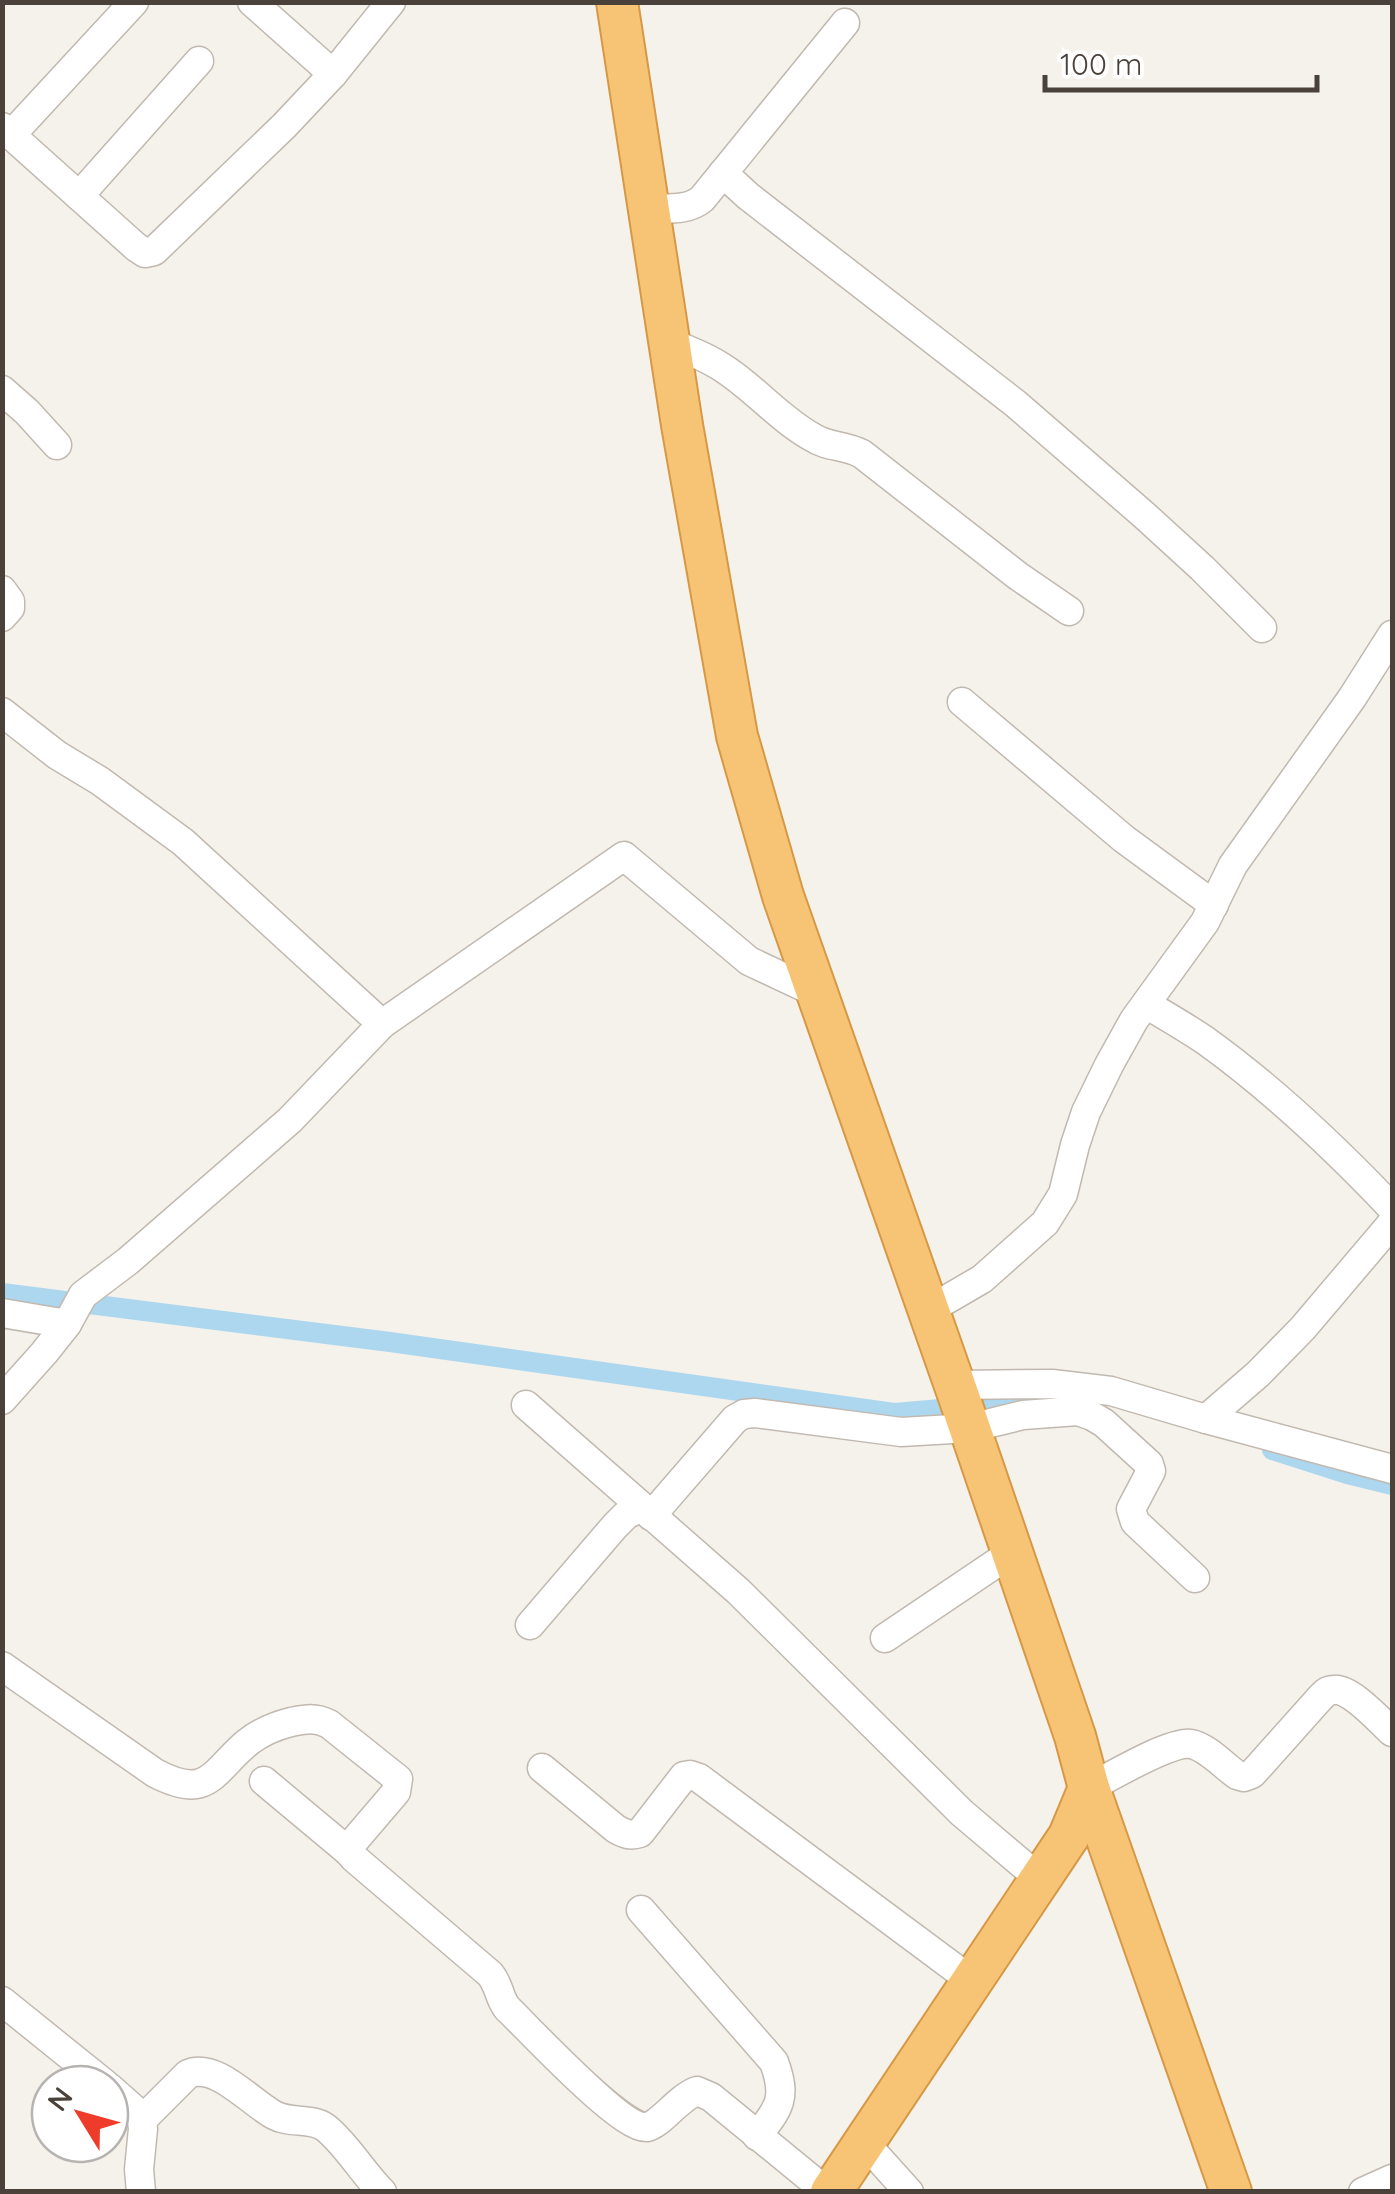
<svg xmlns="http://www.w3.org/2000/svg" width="1395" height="2194" font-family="Quicksand,sans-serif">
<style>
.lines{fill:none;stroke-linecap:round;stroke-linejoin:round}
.canal{stroke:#add7ee;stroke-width:20}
.minor-casing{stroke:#c1b9af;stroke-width:31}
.highway-casing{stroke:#d79845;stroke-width:44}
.minor{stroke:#fff;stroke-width:28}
.highway{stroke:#f7c476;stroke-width:40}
</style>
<rect width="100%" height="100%" fill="#f5f2ec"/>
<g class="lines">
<!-- canal -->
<g class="canal">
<polyline points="2,1293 390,1342 894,1413 941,1409 1016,1396"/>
<polyline points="1272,1450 1347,1474 1392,1485"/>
</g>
<!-- minor casing -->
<g class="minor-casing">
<g id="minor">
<polyline points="252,2 333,74"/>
<polyline points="2,127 136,247 145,253 154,251 284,126 333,74 391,2"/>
<polyline points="11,135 134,2"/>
<polyline points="723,173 748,196 1016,404 1144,515 1202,568 1262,628"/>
<polyline points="79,196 199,61"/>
<path d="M 650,209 C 668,208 687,211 702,199 L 845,23"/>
<path d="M 671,343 C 690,351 709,358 726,370 C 756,390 780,419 812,437 C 829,448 843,444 862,454 L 1018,576 L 1069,611"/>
<polyline points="2,390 27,412 57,445"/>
<polyline points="2,590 10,601 10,608 2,617"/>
<polyline points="962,702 1124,839 1214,905"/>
<polyline points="2,712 57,755 100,781 183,842 382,1024"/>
<path d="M 1146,1004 C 1166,1016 1187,1028 1206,1041 C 1274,1090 1335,1148 1392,1208"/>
<polyline points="927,1311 982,1279 1045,1223 1063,1194 1075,1145 1086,1112 1109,1065 1134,1020 1205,922 1233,865 1352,698 1392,635"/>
<polyline points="2,1313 67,1324"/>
<polyline points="955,1385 1052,1384 1111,1391 1206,1419 1392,1469"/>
<polyline points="2,1400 44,1353 67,1324 83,1295 128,1261 290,1120 382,1024 624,856 749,961 817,993"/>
<polyline points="526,1405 738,1591 962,1813 1041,1880"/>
<polyline points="1206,1419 1258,1374 1303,1328 1392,1223"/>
<polyline points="651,1516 735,1419 744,1414 755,1413 901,1432 970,1428 1023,1415 1078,1411 1092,1416 1104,1423 1149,1464 1151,1471 1131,1509 1135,1522 1195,1578"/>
<polyline points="530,1625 615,1526 626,1515 641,1507"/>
<polyline points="885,1638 1011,1553"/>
<path d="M 2,1666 L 155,1773 C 209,1801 211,1773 248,1742 C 261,1732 275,1726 291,1722 C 306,1719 315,1717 329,1724 L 398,1779 L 396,1792 L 349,1847 L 349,1852 L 354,1858 L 490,1974 C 500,1986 498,1996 507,2008 C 529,2029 622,2130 647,2127 C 661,2124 678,2098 697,2091 L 711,2097 L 827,2192"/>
<path d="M 542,1768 L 616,1829 C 625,1834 630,1836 640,1833 L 684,1776 L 690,1775 L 699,1778 L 972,1981"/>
<polyline points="264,1781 349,1852"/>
<path d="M 1089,1788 C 1110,1777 1170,1741 1191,1744 C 1207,1747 1224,1766 1237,1775 L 1244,1777 L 1252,1774 L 1320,1698 C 1325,1693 1327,1690 1334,1690 C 1349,1687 1380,1721 1392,1732"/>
<path d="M 641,1910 L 774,2062 C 787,2098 780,2107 757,2136"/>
<polyline points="2,2001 105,2084"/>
<polyline points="110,2088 137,2112 142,2120 143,2129 139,2169 141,2192"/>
<path d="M 142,2120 L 188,2074 C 216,2062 250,2102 274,2115 C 290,2124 312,2117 326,2128 C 347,2145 362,2172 382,2192"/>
<polyline points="864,2142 909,2192"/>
<polyline points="1363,2192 1392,2179"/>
</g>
</g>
<!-- highway casing -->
<g class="highway-casing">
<g id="highway">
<polyline points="617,2 682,425 737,736 783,896 959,1397 1075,1736 1089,1788 1231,2192"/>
<polyline points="831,2192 1069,1836 1089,1788"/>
</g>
</g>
<!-- minor -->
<use href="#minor" class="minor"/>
<!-- highway -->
<use href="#highway" class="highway"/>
</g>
<!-- border -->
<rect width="1395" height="2194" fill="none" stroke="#4a423a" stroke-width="10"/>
<!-- north arrow -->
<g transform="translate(80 2114) rotate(307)"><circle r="48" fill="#ffffff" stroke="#b7b3b0" stroke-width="2.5"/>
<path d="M0-8L18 38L0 25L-18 38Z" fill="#ef3b29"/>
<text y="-15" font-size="28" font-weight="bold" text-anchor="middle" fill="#4a423a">N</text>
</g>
<!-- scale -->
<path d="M1045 75v15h272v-15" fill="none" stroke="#4a423a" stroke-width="5"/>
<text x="1060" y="75" font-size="30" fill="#4a423a" stroke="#ffffff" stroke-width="8" paint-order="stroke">100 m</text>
</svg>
